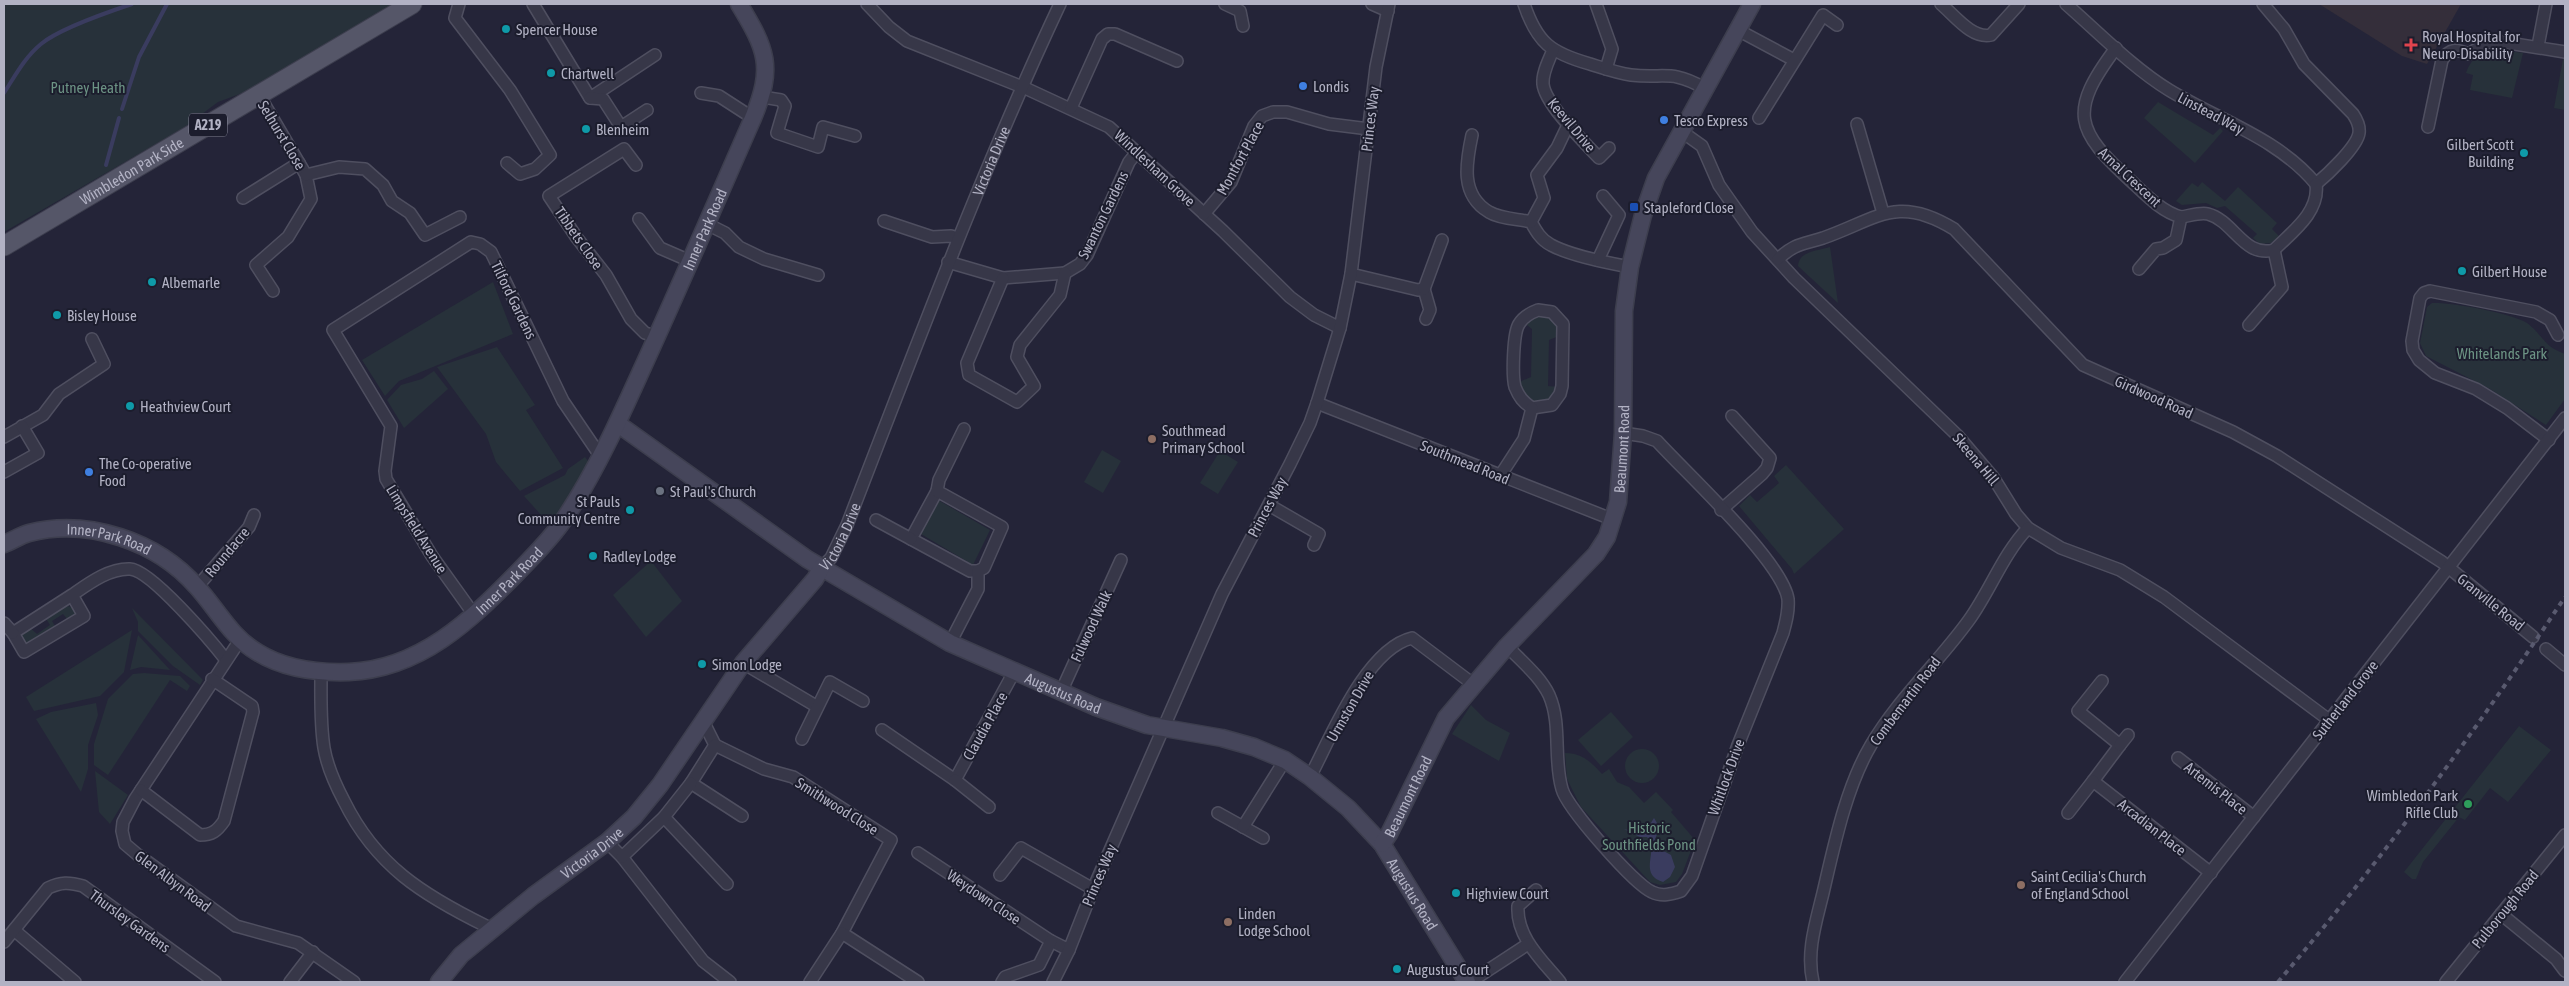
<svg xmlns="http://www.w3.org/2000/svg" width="2569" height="986" font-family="'Asap Condensed',sans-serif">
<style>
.medical{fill:#342e3a}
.green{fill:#27313a}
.water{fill:#3a3c5f}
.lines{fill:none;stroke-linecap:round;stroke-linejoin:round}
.stream{stroke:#3a3c5f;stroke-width:4}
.street-casing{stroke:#4f4f60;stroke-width:14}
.secondary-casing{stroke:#3d3e4e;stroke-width:19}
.primary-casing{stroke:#3d3e4e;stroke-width:21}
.street{stroke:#373748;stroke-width:11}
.secondary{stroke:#46465b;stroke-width:16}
.primary{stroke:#555668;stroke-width:19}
.rail{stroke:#595a6f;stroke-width:4;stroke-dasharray:5 5;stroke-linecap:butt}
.culture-dot{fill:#0f9aa8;stroke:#1c1d2d;stroke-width:2}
.health-dot{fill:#e0444e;stroke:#1c1d2d;stroke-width:2}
.shop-dot{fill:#3f7fe0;stroke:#1c1d2d;stroke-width:2}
.transit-dot{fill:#1a4fb4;stroke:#1c1d2d;stroke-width:2}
.education-dot{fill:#8d6e63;stroke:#1c1d2d;stroke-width:2}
.worship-dot{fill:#6b7280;stroke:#1c1d2d;stroke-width:2}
.leisure-dot{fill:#2e9e5b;stroke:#1c1d2d;stroke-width:2}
.labels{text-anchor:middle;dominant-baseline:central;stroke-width:4;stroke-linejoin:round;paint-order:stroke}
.shield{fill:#1c1d2d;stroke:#858597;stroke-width:1}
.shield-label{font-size:14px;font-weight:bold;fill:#b2b2c4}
.poi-label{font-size:15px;fill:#b2b2c4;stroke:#1c1d2d;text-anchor:start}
.park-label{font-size:15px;fill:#6c9384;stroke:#1c1d2d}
.street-label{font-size:15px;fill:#b2b2c4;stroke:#1c1d2d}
</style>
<rect width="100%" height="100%" fill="#242438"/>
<!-- medical -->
<polygon class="medical" points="2319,4 2461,4 2427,64 2402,56"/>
<!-- green -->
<g class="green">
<polygon points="4,4 393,4 248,91 218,102 182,129 4,232"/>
<path d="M 2494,49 L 2523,53 L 2512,98 L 2470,90 L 2473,75 L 2466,73 C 2471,58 2480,53 2494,49 Z"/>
<polygon points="2563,59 2565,59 2565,110 2554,108"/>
<polygon points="2158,102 2213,135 2220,128 2223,131 2195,163 2144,118"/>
<polygon points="2202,182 2225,201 2238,187 2277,223 2272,229 2279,236 2271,243 2260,244 2253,238 2257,234 2225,206 2217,208 2206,203 2182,205 2176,201 2192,183 2198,187"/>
<path d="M 1830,247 L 1838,303 L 1798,266 C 1799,251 1817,251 1830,247 Z"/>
<polygon points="493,282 513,334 399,381 385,396 362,360"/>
<path d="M 2432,303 C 2450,302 2512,313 2527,323 C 2543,335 2543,346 2565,354 L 2565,399 L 2546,425 L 2490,389 L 2426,356 L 2420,343 L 2427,307 Z"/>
<polygon points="1537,314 1550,316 1559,329 1559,336 1549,340 1548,386 1559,387 1549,401 1539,403 1526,398 1519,382 1531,377 1532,329 1523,322"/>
<polygon points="497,347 535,405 526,410 563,468 520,491 496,462 486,434 437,367"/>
<polygon points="434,371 448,389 404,428 387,400 401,385 422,379"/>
<polygon points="1102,450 1121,461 1103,493 1084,482"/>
<polygon points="1220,451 1238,462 1218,494 1200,483"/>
<polygon points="585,457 590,464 551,526 524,496 565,475 568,469"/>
<polygon points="1786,465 1844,529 1794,574 1792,569 1739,506 1750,495 1757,502 1779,483 1774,476"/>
<polygon points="938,500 990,530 973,565 921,534"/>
<polygon points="651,561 682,601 646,637 613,595"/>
<polygon points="65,605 76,609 77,614 68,620 63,614 52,621 56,628 26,644 20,637 22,632 29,627 37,634 50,625 45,617"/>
<polygon points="132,608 203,680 200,685 173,666 138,631 138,622"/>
<polygon points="132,630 124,672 100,696 34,711 26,697"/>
<polygon points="138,635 170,670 141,667 130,670"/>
<polygon points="144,673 180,676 190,686 187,691 170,680 108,775 94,765 94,744 108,699 133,674"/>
<polygon points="96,703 98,715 88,745 88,769 81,792 36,719 51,712"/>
<polygon points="1471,705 1486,720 1510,733 1499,761 1452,734"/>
<polygon points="1611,712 1633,737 1601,766 1578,740"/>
<polygon points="2519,726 2551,750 2508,802 2490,788 2465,820 2459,817 2423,862 2416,879 2412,879 2404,872"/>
<circle cx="1642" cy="766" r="17"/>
<path d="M 1565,753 C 1582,753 1591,762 1602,774 L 1609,769 L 1617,782 L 1629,787 L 1644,803 L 1656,792 L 1673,810 L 1671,812 L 1695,840 L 1682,874 L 1676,882 L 1660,885 L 1650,882 L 1581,807 L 1567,779 Z"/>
<polygon points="95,771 128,795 110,824 99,812"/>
</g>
<!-- water -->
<path class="water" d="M 1654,818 L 1660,828 L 1655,839 L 1658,848 L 1671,855 L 1675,867 L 1670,877 L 1663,882 C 1641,875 1654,857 1651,842 L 1647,837 L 1640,837 L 1624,829 L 1639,833 L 1645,832 Z"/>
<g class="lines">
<!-- stream -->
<g class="stream">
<path d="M 4,93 C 15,76 25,57 41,44 C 59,29 108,12 132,4"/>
<polyline points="122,109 139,57 167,4"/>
<polyline points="106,165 119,118"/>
</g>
<!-- street casing -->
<g class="street-casing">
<g id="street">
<polyline points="459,4 455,18 510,90 550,155 535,169 520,174 507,163"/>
<polyline points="533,4 590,98 655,55"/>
<polyline points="867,4 889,27 907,41 1025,88 1109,127 1223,231 1290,297 1314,315 1340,328"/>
<polyline points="1225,4 1240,11 1243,26"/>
<polyline points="1372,4 1388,11"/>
<path d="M 1524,4 C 1537,43 1551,53 1590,64 C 1603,68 1617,73 1631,75 C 1664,79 1671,69 1704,88"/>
<polyline points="1596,4 1612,49 1606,69"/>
<path d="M 1941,4 C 1955,16 1972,39 1991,35 L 2019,4"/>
<path d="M 2066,4 C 2097,31 2133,68 2169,90 C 2218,120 2278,138 2316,184 C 2327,175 2357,147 2359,133 C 2360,126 2357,120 2353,114 L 2304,64 L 2284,29 L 2263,4"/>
<polyline points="1736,29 1794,60"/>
<polyline points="2538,46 2546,4"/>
<path d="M 2116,48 C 2068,112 2075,130 2132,182 C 2146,195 2162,212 2181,217 L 2176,240 L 2163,248 L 2156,249 L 2139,269"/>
<path d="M 1553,50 C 1549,60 1542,73 1543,84 C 1545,104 1584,142 1599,158 L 1609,148"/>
<polyline points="701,93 719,96 753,118"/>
<polyline points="259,95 306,175 311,199 288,237 256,265 273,291"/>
<polyline points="762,97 781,100 785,106 777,133 818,147 823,127 855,136"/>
<polyline points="590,98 603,99 621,127 647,110"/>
<polyline points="1071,108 1102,39 1108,34 1115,34 1177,61"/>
<polyline points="1759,118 1823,15 1837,25"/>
<polyline points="1857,124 1883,213"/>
<path d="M 2428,127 L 2442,60 C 2450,48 2456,49 2469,54 L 2486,43 L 2496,41 L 2565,52"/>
<polyline points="1681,131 1702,146 1719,185 1752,232 1794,278 1958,436 1993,477 2016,514 2028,528 2061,548 2120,570 2164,597 2329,720"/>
<path d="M 1472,135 C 1466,163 1460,195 1489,212 C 1500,219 1519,219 1531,222 C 1536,231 1541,240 1551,245 C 1571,256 1608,263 1630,267"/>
<polyline points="636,165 624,149 549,196 577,238 606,275 631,319 645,333 658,337"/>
<polyline points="306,175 339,167 365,169 383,185 392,201 410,213 425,235 460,217"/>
<polyline points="243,198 299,163"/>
<polyline points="1204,214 1231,182 1254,126 1262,116 1273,112 1287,112 1329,124 1369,129"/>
<path d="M 2181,217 C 2189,216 2200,212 2208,214 C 2234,221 2244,258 2274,250 C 2292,232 2320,212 2316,184"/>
<polyline points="639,219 660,248 690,261"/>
<polyline points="884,221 932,237 951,236 958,238"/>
<polyline points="1531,222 1544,198 1537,175 1557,148 1568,125"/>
<polyline points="707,224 725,233 739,247 764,259 818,275"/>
<path d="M 1778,259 C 1796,243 1801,245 1823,238 C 1877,219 1897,194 1954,229 L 2083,365 L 2233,432 L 2277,456 L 2442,562 L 2533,637"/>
<polyline points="1598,260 1619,215 1603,196"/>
<polyline points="948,262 1003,278 1065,273 1080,264 1087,255 1129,162 1137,152"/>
<polyline points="1351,274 1418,290 1424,289 1430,310 1426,319"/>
<polyline points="1003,278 967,363 969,375 1017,402 1034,386 1017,357 1020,345 1060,295 1065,273"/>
<polyline points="1424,289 1442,240"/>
<path d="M 1538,310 L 1552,312 L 1563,324 L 1562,386 L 1560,394 L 1552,405 L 1532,408 C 1523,402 1519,397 1515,387 C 1512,376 1513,333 1519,324 C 1523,317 1530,313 1538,310 Z"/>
<polyline points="2249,325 2282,287 2274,250"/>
<polyline points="1317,403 1614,520"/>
<polyline points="4,437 43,415 59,394 104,364 92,339"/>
<polyline points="2549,440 2507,408 2476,389 2435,373 2419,360 2413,350 2412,341 2420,298 2424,293 2430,291 2536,312 2550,320 2558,335"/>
<polyline points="4,472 38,453 22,426"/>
<polyline points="1500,476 1524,439 1532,408"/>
<polyline points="937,491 911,539 970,571 978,571"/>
<polyline points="1269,505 1319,534 1314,545"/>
<polyline points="1721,510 1762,474 1767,468 1770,458 1732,416"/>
<polyline points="876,520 911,539"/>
<path id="s1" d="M 822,567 L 831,558 L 847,525 C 915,350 980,174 1060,4"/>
<polyline points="197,587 249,527 254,515"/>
<path d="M 72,595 L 13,633 L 24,652 L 84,616 L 72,595 C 88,584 109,568 130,569 C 151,570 212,642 226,660"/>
<polyline points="475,616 432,556 386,479 385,471 391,426 333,330 471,242 480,244 491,252 563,401 601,457"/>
<polyline points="4,623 13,633"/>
<polyline points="240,640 135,799 123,822 122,831 125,844 138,855 236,926 298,943 354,982"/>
<polyline points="950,643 978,589 978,571 984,568 1002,527 937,491 939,480 964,429"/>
<path d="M 1507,646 C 1521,661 1540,676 1549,695 C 1562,724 1553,759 1562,789 C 1567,808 1634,884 1652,892 C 1662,897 1672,894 1681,891 L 1692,876 L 1738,745 L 1783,633 C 1786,622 1789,611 1788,599 C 1782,561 1686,473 1657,441 L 1643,436 L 1623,433"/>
<polyline points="2546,649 2565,665"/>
<polyline points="743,663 816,706"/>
<path d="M 321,672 C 321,697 320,723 324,748 C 327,766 335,784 344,801 C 376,866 423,895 486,926 L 490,931"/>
<polyline points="2102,681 2078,711 2120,745 2093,781 2211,873"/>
<polyline points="1061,692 1121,560"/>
<polyline points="703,721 715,745"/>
<polyline points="882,730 955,780 1014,672"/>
<polyline points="802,739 830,682 863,701"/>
<polyline points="2120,745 2128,735"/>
<polyline points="2178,758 2254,817"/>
<path d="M 1310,777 C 1331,737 1366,649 1412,638 L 1473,684"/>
<polyline points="955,780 989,807"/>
<path d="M 141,790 L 200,835 C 212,835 217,831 224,821 L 253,712 L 252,706 L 212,679"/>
<polyline points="1218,813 1263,838"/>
<polyline points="2068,813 2093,781"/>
<polyline points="742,816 691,783 715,745 764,769 793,777 891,840 842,933 810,982"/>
<polyline points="664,817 727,884"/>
<polyline points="1243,827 1285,760"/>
<polyline points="607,842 622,857 703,961 730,982"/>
<polyline points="918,853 1051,941 1069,950"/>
<polyline points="622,857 664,817 691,783"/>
<polyline points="1000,875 1021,848 1093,889"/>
<path d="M 1536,890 L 1518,906 C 1516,937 1542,960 1560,982"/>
<polyline points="2501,914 2556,959 2565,971"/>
<polyline points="14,930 75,982"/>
<polyline points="842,933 918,982"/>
<path d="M 4,942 L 48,888 C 61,882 69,882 83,886 L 215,982"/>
<polyline points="290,982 313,952"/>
<polyline points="1002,982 1005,977 1039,965 1051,941"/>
<polyline points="1053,982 1069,950 1093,889 1222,594 1290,464 1310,423 1317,403 1340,328 1351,274 1376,67 1389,4"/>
<polyline points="1470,982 1528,944"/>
<path d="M 1813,982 C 1806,952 1816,922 1823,893 C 1834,846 1846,787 1871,745 C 1898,699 1938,663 1969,620 C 1990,591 2003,554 2028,528"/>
<polyline points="2125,982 2565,418"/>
<polyline points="2446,982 2565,835"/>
</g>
</g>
<!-- secondary casing -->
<g class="secondary-casing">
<g id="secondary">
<path id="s2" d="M 618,424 L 807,559 L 950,643 L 1096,707 L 1147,725 L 1222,738 L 1254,747 L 1285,760 L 1310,777 L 1348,808 L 1382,844 L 1467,982"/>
<path id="s3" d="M 4,544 C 12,541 21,535 29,533 C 88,518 157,541 197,587 C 217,609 231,637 257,652 C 284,669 318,673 349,672 C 420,669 470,621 517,573 C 534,555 552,538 565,518 C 596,471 619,420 642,369 C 680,286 716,202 753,118 C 774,67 767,50 739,4"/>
<path id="s4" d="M 1382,844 L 1389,834 L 1446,718 L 1507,646 L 1596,554 L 1607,537 L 1618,502 L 1623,433 L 1624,311 L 1630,267 L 1643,215 L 1656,178 L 1752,4"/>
<path id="s5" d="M 439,982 L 461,955 L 533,896 L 607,842 L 634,817 L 660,785 L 743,663 L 815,579 L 822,567"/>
</g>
</g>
<!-- primary casing -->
<g class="primary-casing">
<g id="primary">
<path id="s6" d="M 4,246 L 412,4"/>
</g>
</g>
<!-- street -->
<use href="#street" class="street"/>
<!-- secondary -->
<use href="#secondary" class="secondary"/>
<!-- primary -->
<use href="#primary" class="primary"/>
<!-- rail -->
<path class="rail" d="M 2278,982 C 2382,860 2476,730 2565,597"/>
</g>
<!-- markers -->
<g class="culture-dot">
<circle cx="506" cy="29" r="5"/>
<circle cx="551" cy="73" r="5"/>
<circle cx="586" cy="129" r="5"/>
<circle cx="2524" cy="153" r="5"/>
<circle cx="2462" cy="271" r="5"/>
<circle cx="152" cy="282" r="5"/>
<circle cx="57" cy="315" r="5"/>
<circle cx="130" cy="406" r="5"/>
<circle cx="630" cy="510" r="5"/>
<circle cx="593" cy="556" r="5"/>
<circle cx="702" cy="664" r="5"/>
<circle cx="1456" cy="893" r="5"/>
<circle cx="1397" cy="969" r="5"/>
</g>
<path class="health-dot" d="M2408.5 37.5h5v5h5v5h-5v5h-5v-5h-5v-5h5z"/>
<g class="shop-dot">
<circle cx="1303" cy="86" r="5"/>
<circle cx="1664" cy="120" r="5"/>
<circle cx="89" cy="472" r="5"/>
</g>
<rect class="transit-dot" x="1629" y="202" width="10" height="10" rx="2.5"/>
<g class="education-dot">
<circle cx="1152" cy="439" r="5"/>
<circle cx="2021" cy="885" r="5"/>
<circle cx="1228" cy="922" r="5"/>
</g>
<circle class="worship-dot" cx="660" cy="491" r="5"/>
<circle class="leisure-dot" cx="2468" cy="804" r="5"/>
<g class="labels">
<!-- shield labels -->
<rect class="shield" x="189" y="113.5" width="38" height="23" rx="4"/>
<g class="shield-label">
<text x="208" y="125">A219</text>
</g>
<!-- poi labels -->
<g class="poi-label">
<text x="516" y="29">Spencer House</text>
<text x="2422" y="36">Royal Hospital for<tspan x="2422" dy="17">Neuro-Disability</tspan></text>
<text x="561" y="73">Chartwell</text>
<text x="1313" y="86">Londis</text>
<text x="1674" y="120">Tesco Express</text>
<text x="596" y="129">Blenheim</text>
<text x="2514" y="144" text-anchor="end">Gilbert Scott<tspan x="2514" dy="17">Building</tspan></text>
<text x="1644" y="207">Stapleford Close</text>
<text x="2472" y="271">Gilbert House</text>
<text x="162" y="282">Albemarle</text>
<text x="67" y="315">Bisley House</text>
<text x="140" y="406">Heathview Court</text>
<text x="1162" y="430">Southmead<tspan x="1162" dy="17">Primary School</tspan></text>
<text x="99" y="463">The Co-operative<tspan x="99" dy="17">Food</tspan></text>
<text x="670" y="491">St Paul's Church</text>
<text x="620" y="501" text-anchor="end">St Pauls<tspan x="620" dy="17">Community Centre</tspan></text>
<text x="603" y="556">Radley Lodge</text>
<text x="712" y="664">Simon Lodge</text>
<text x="2458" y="795" text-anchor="end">Wimbledon Park<tspan x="2458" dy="17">Rifle Club</tspan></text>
<text x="2031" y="876">Saint Cecilia's Church<tspan x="2031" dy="17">of England School</tspan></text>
<text x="1466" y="893">Highview Court</text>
<text x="1238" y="913">Linden<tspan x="1238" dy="17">Lodge School</tspan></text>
<text x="1407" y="969">Augustus Court</text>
</g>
<!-- park labels -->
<g class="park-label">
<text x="88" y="87">Putney Heath</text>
<text x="2502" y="353">Whitelands Park</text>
<text x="1649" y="827">Historic<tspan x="1649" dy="17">Southfields Pond</tspan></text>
</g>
<!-- street labels -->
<g class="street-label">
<text transform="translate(2211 113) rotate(28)">Linstead Way</text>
<text transform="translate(1370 119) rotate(-83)">Princes Way</text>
<text transform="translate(1572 125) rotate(50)">Keevil Drive</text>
<text transform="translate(282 135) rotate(59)">Selhurst Close</text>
<text transform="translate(1240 158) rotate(-61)">Montfort Place</text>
<text stroke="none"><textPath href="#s1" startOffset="441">Victoria Drive</textPath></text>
<text transform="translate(1155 168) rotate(43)">Windlesham Grove</text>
<text stroke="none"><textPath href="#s6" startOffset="148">Wimbledon Park Side</textPath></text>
<text transform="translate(2130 177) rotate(43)">Arnal Crescent</text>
<text transform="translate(1103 215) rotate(-64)">Swanton Gardens</text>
<text stroke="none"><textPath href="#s3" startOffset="991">Inner Park Road</textPath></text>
<text transform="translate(579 238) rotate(55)">Tibbets Close</text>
<text transform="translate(514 300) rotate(64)">Tilford Gardens</text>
<text transform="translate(2154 397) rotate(24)">Girdwood Road</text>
<text stroke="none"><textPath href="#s4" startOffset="474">Beaumont Road</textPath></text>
<text transform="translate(1976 459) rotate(50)">Skeena Hill</text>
<text transform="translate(1465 462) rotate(22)">Southmead Road</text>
<text transform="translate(1267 507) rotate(-62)">Princes Way</text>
<text transform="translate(417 529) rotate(58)">Limpsfield Avenue</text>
<text stroke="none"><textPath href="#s1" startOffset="36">Victoria Drive</textPath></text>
<text stroke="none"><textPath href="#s3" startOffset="109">Inner Park Road</textPath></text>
<text transform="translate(227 552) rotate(-50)">Roundacre</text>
<text stroke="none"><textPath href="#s3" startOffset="586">Inner Park Road</textPath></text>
<text transform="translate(2491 602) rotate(39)">Granville Road</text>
<text transform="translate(1091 626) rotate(-65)">Fulwood Walk</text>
<text stroke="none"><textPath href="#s2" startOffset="522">Augustus Road</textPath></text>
<text transform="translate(2345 700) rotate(-52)">Sutherland Grove</text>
<text transform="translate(1905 701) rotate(-53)">Combemartin Road</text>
<text transform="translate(1350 706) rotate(-60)">Urmston Drive</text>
<text transform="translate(985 726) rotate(-61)">Claudia Place</text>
<text transform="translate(1726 777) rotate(-70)">Whitlock Drive</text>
<text transform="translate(2216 788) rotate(38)">Artemis Place</text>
<text stroke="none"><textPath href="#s4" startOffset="54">Beaumont Road</textPath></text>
<text transform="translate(837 806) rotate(32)">Smithwood Close</text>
<text transform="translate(2152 827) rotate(38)">Arcadian Place</text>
<text stroke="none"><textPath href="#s5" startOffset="201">Victoria Drive</textPath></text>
<text transform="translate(1099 875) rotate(-67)">Princes Way</text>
<text transform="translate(173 881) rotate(37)">Glen Albyn Road</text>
<text stroke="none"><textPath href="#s2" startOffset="942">Augustus Road</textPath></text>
<text transform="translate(984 897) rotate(34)">Weydown Close</text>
<text transform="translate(2505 909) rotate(-51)">Pulborough Road</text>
<text transform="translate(130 921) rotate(36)">Thursley Gardens</text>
</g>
</g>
<!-- border -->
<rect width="2569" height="986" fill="none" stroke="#b2b2c4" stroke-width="10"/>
</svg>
